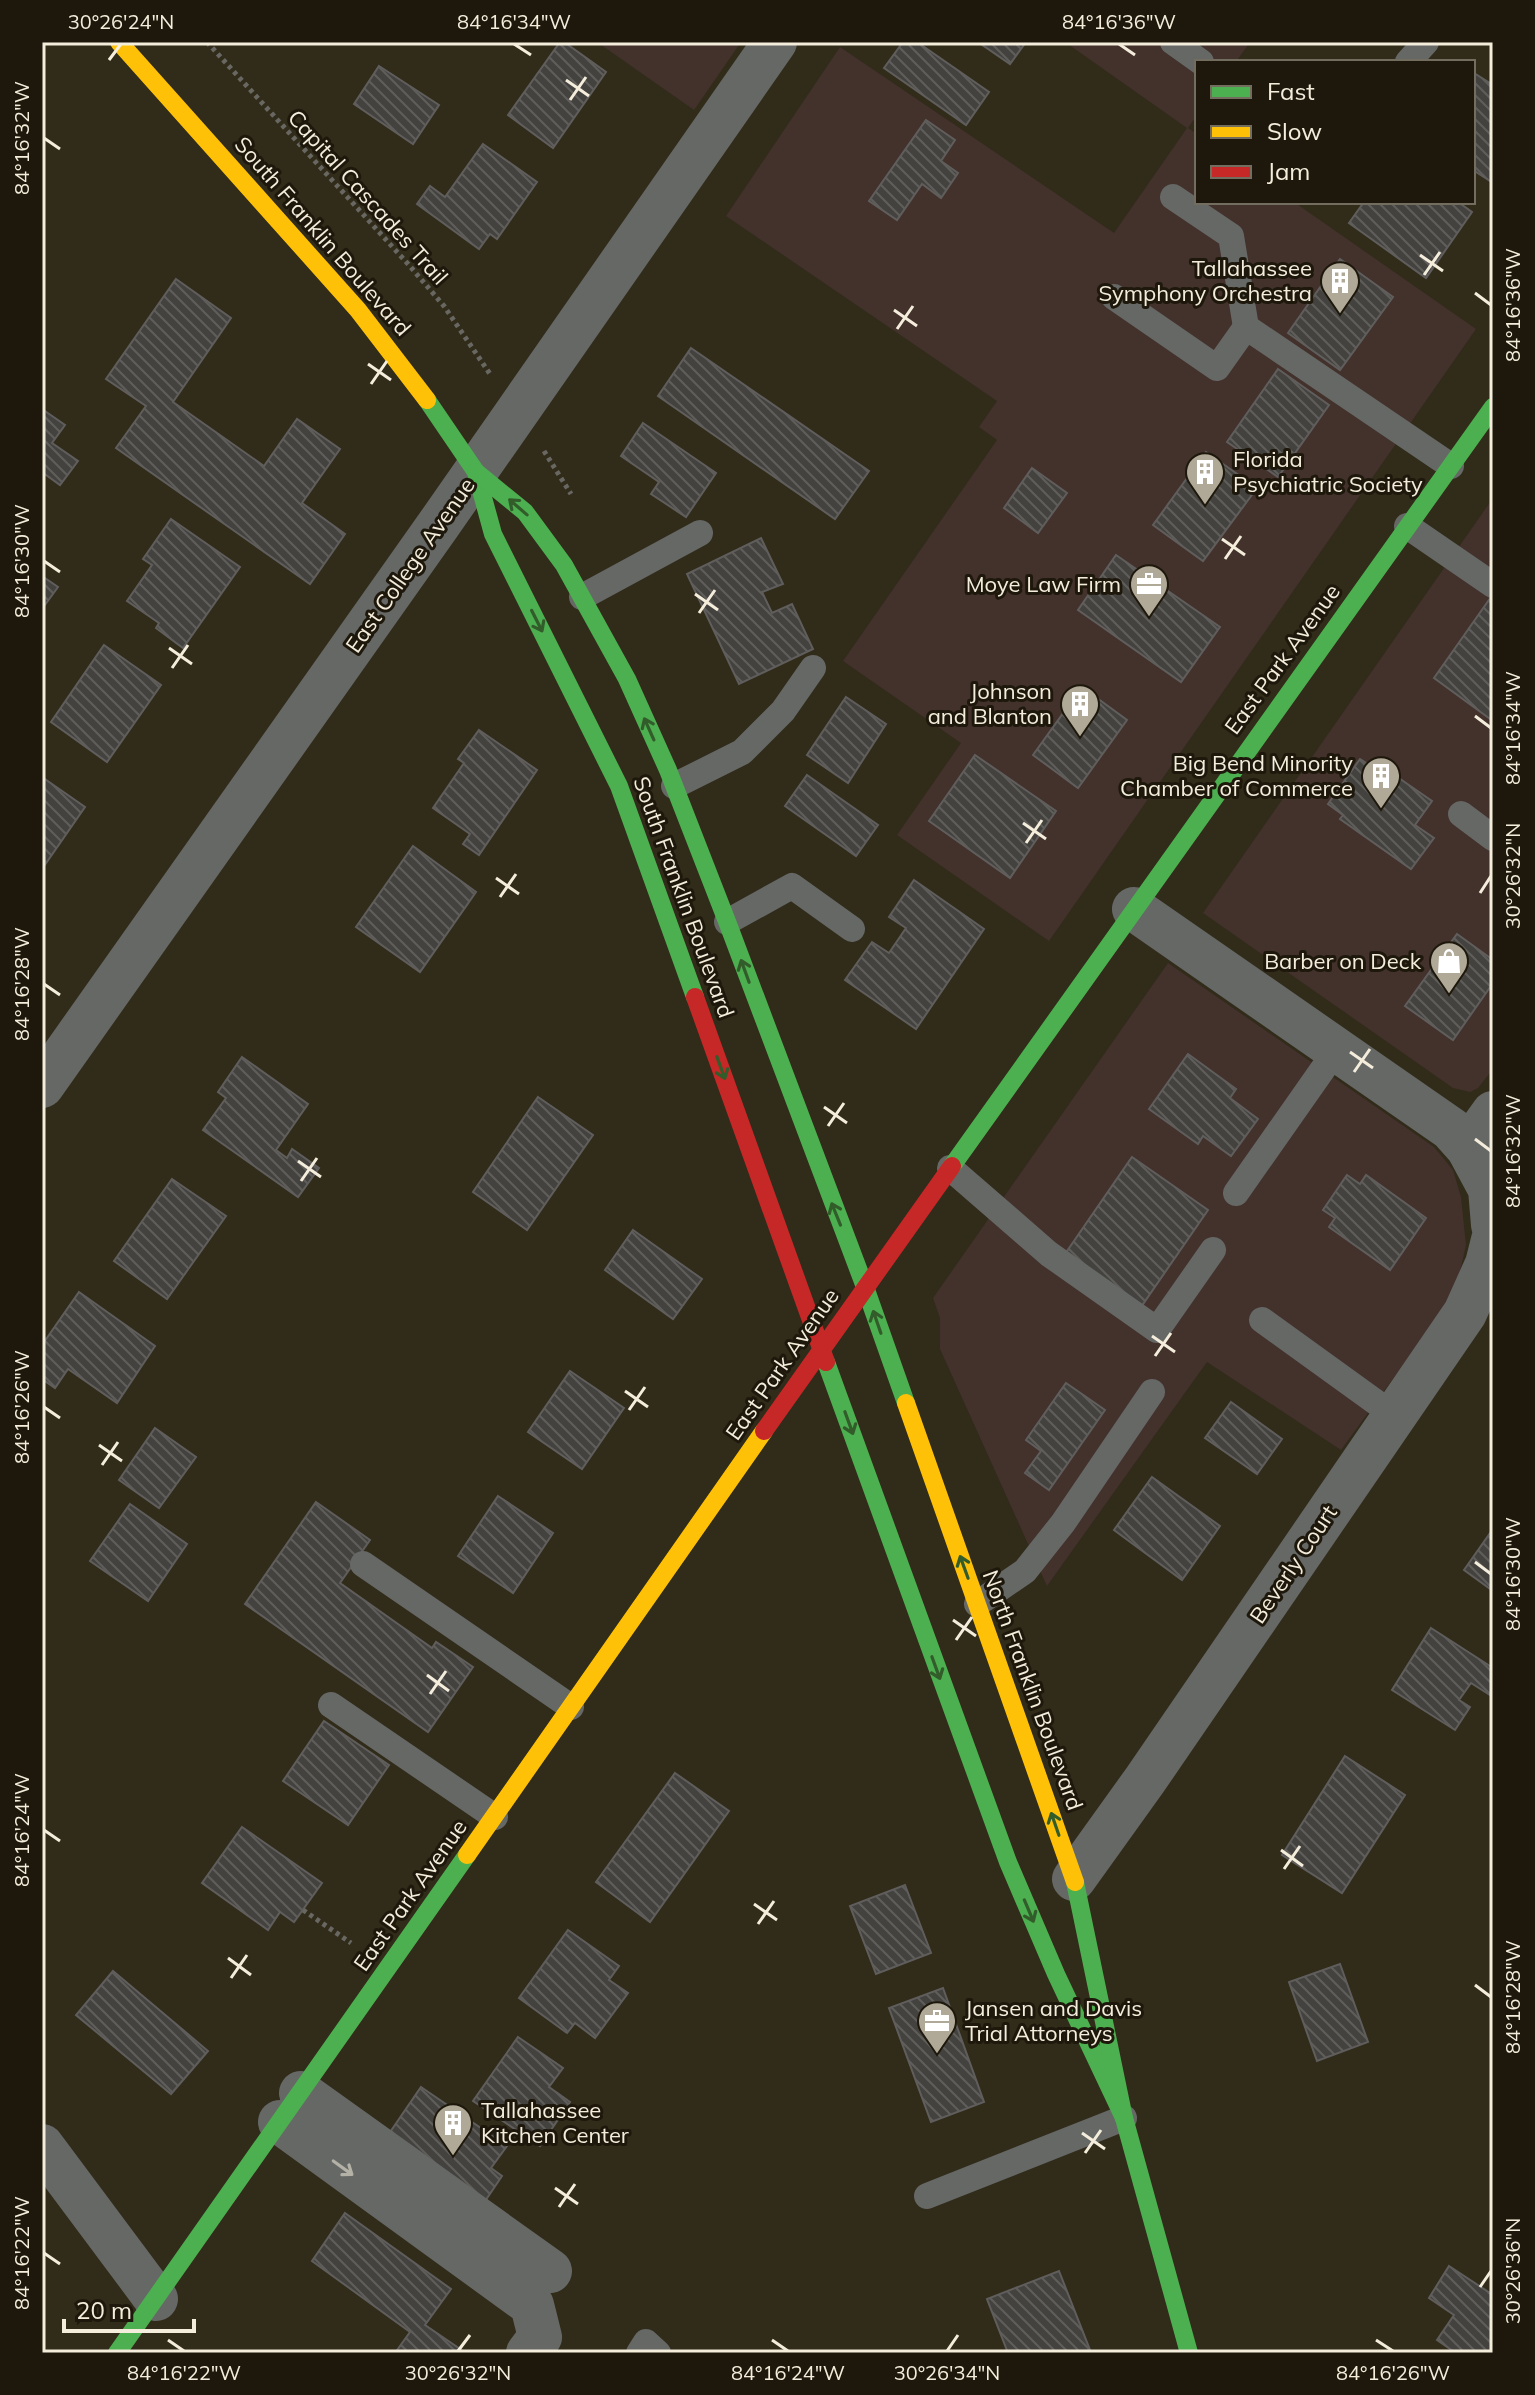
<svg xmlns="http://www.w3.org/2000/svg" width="1535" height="2395" font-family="Mulish,sans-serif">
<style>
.commercial{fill:#43312b}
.building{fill:url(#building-back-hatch);stroke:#605e5d;stroke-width:2}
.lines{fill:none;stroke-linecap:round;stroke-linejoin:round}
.path{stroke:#686761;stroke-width:5;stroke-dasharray:4 4;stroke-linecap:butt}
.lane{stroke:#666866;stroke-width:26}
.street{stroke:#666866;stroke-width:44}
.fast{stroke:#4caf50;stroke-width:18}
.slow{stroke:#ffc107;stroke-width:18}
.jam{stroke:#c62828;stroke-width:18}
.oneway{stroke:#325c2a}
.oneway2{stroke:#b4b1a7}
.ticks{fill:none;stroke:#f4eddc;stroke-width:3}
.labels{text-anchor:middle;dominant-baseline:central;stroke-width:6;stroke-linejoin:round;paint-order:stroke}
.street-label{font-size:22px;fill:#f4eddc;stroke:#1d180b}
.poi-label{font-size:22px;fill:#f4eddc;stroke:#1d180b;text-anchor:end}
.neatline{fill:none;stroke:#f4eddc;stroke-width:3}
.ticks-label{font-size:20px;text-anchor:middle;fill:#f4eddc}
</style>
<defs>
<pattern id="building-back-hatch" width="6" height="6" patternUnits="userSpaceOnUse" patternTransform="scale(2)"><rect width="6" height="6" fill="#44423f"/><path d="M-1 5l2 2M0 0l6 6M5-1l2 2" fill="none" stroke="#605e5a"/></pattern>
</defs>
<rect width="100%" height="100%" fill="#312b1a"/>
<!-- commercial -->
<g class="commercial">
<polygon points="597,42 741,42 694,110"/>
<polygon points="1065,42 1250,42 1236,62 1197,62 1197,115 1188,128 1197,134 1197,202 1294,202 1476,329 1049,941 897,835 961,743 843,661 997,440 979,427 997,401 726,216 840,47 1114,233 1187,128"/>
<polygon points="1493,498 1493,1069 1478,1088 1470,1092 1453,1088 1203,913"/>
<polygon points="1168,963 1434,1147 1453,1170 1461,1197 1466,1245 1455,1294 1341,1450 1207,1362 1047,1586 940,1349 940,1318 933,1298"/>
</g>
<!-- building -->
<g class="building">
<polygon points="560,42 564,42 606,72 553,148 508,115"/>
<polygon points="903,42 917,42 989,92 966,125 884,68"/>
<polygon points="978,42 1026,42 1010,64"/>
<polygon points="379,66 439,105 413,144 354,104"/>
<polygon points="1474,73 1493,85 1493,183 1473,170"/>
<polygon points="926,120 955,140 941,161 958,173 941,198 922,184 897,220 869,201"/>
<polygon points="483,144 537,182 497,239 490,234 479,249 417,204 430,186 445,197"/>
<polygon points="1364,202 1458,202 1472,212 1426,278 1349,223"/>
<polygon points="1340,259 1393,297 1340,370 1288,333"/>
<polygon points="176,279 231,318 173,402 264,466 297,419 340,449 302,503 345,534 310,584 116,448 146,406 106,379"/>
<polygon points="691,348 869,471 835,519 658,396"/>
<polygon points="1278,369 1329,405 1278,477 1227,442"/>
<polygon points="42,409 65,425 52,443 78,461 60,485 42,472"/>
<polygon points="643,423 716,473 686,517 651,494 659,482 621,456"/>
<polygon points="1206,452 1257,488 1203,561 1153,525"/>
<polygon points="1032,468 1067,493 1038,533 1004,508"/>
<polygon points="171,519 240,567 183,648 156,628 159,623 127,601 152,565 143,559"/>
<polygon points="761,538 783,584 762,592 772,613 792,604 813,649 739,684 687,574"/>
<polygon points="1116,555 1220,627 1181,682 1078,610"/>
<polygon points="42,576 58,587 42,609"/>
<polygon points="1491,597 1493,598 1493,721 1434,678"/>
<polygon points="104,645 161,685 107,762 51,722"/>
<polygon points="1082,687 1127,720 1078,788 1033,755"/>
<polygon points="846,697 886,724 848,783 807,755"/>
<polygon points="479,730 537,770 479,855 463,844 470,834 433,808 464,763 458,759"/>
<polygon points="975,755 1056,811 1010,878 929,821"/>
<polygon points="1360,759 1374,768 1377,763 1432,801 1415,825 1434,838 1411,869 1340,819 1343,815 1328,804"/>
<polygon points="807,775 878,825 856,856 785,806"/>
<polygon points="42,777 85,807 42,869"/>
<polygon points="413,846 476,892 420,972 356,927"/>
<polygon points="914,880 984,929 916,1029 845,980 872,942 889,953 906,928 889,917"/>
<polygon points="1457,934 1493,960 1493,983 1453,1040 1405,1006"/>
<polygon points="1188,1054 1236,1089 1230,1098 1258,1119 1231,1156 1203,1136 1198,1144 1149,1109"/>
<polygon points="242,1057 308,1104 276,1150 287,1158 292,1149 319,1168 298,1197 203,1130 226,1098 218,1092"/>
<polygon points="538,1097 593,1135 527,1230 473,1192"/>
<polygon points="1132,1157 1208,1210 1141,1307 1065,1254"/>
<polygon points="1347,1175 1360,1184 1366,1175 1426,1218 1390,1270 1329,1227 1335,1218 1323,1210"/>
<polygon points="172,1179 226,1216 167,1299 114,1261"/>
<polygon points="633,1230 702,1279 673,1319 605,1270"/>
<polygon points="79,1292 155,1346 117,1403 68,1369 55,1388 42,1379 42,1345"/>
<polygon points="570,1371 624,1408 582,1469 528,1432"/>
<polygon points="1066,1383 1105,1410 1049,1490 1025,1473 1041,1451 1026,1440"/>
<polygon points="1231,1402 1282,1439 1257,1474 1205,1438"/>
<polygon points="155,1428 196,1457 159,1508 119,1480"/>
<polygon points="1152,1477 1220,1526 1182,1580 1114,1530"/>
<polygon points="498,1496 553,1533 513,1593 458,1556"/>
<polygon points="316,1502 370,1540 340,1583 432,1648 436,1642 473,1667 428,1732 245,1604"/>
<polygon points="130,1504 187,1544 148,1601 90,1561"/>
<polygon points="1493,1529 1493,1591 1464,1570"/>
<polygon points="1431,1628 1493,1668 1493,1697 1471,1683 1459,1700 1470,1707 1455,1730 1392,1690"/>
<polygon points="324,1721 389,1765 348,1825 283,1781"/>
<polygon points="1345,1756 1405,1795 1342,1893 1282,1855"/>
<polygon points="675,1773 729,1811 650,1922 596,1882"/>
<polygon points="242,1827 322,1883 294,1922 280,1912 268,1930 202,1883"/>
<polygon points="905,1885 931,1953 876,1974 850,1906"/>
<polygon points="568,1930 619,1966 609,1980 628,1993 595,2038 575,2023 567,2033 519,1998"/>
<polygon points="1340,1964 1368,2042 1317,2061 1289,1982"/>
<polygon points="113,1971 208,2051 171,2094 76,2015"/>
<polygon points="943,1988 984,2102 931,2122 889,2008"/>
<polygon points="518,2037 563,2068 549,2087 570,2102 540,2146 473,2101"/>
<polygon points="421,2087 507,2146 491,2168 502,2176 481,2207 384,2141"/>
<polygon points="345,2213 451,2289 425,2325 466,2353 395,2353 410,2332 312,2261"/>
<polygon points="1449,2266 1493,2295 1493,2353 1456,2353 1437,2340 1454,2315 1429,2298"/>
<polygon points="1059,2271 1090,2350 1082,2353 1008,2353 987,2299"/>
</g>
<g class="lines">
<!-- path -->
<g class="path">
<polyline points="207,42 408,264 444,306 490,374"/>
<polyline points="544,451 571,494"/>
<polyline points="303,1910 351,1943"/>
</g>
<!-- lane -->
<g class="lane">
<polyline points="1173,42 1201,62"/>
<polyline points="1408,62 1426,42"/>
<polyline points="1173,197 1231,236 1246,327 1451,466"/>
<polyline points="1114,297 1217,368 1246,327"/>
<polyline points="1407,526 1493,585"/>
<polyline points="582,597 700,533"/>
<polyline points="674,786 742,752 783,711 813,668"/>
<polyline points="1461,814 1493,838"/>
<polyline points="727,922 792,886 852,929"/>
<polyline points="950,1168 1049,1254 1157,1330 1213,1250"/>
<polyline points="1236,1193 1337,1049"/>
<polyline points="1262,1320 1395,1416"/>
<polyline points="363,1564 571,1707"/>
<polyline points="977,1604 1025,1571 1063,1523 1152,1392"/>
<polyline points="331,1705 495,1817"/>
<polyline points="927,2196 1124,2118"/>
<polyline points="639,2353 646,2342 658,2353"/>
</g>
<!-- street -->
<g class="street">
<polyline points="1134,909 1451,1129 1468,1148 1490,1189 1493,1225"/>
<polyline points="42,1086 439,524 775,42"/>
<polyline points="1468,1148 1493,1113"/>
<polyline points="1074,1879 1145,1780 1465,1313 1487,1264 1493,1240"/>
<polyline points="301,2093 550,2271"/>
<polyline points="280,2122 532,2305 540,2337 528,2353"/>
<polyline points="42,2146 156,2299"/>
</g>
<!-- fast -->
<g class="fast">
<polyline points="427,400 476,472 493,534 619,786 695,997"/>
<polyline points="476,472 525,512 564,565 627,679 668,770 728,924 865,1287 906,1403"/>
<polyline points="952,1166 1493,407"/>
<polyline points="826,1362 1008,1862 1056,1974 1124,2118"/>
<polyline points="1075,1882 1124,2118 1189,2353"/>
<polyline points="117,2353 467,1855"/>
</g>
<!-- slow -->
<g class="slow">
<polyline points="119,42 358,310 427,400"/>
<polyline points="906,1403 1075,1882"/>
<polyline points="467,1855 764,1431"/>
</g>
<!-- jam -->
<g class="jam">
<polyline points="695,997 826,1362"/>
<polyline points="764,1431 952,1166"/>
</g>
</g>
<!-- one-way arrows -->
<defs><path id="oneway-shaft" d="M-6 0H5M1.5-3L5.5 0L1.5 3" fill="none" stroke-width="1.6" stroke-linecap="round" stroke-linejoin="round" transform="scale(2)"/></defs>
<g class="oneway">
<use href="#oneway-shaft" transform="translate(518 507) rotate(-139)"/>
<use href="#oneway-shaft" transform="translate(537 621) rotate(63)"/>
<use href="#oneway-shaft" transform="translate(649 729) rotate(-114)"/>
<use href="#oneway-shaft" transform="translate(745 971) rotate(-110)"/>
<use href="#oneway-shaft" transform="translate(721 1068) rotate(70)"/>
<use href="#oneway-shaft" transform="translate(836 1214) rotate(-112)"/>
<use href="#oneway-shaft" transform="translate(877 1322) rotate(-109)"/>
<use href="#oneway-shaft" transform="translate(849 1423) rotate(70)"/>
<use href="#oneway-shaft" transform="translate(964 1567) rotate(-110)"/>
<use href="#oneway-shaft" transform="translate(936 1668) rotate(70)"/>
<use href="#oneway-shaft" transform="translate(1055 1824) rotate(-109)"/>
<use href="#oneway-shaft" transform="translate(1029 1911) rotate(67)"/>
</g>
<use class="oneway2" href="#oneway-shaft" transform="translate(343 2168) rotate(36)"/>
<!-- ticks -->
<path class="ticks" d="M 514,44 L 531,55M 1119,44 L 1135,55M 109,60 L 121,44M 566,80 L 589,96M 570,100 L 586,77M 44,138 L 60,149M 1420,255 L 1443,271M 1424,275 L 1440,252M 1475,293 L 1491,305M 894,310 L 917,326M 897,329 L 913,306M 368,364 L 391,380M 371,384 L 387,361M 1222,539 L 1245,555M 1225,559 L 1241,536M 44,561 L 60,572M 695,594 L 718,610M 699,613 L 715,590M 169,648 L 192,664M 172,668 L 188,645M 1475,716 L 1491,728M 1023,823 L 1046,839M 1026,843 L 1042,820M 496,878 L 519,894M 1480,893 L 1491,876M 500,897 L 516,874M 44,984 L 60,995M 1350,1052 L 1373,1068M 1354,1072 L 1370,1049M 824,1107 L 847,1123M 828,1126 L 844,1103M 1475,1139 L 1491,1151M 298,1161 L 321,1177M 301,1181 L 317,1158M 1152,1336 L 1175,1352M 1155,1356 L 1171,1333M 625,1391 L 648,1407M 44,1407 L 60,1418M 629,1410 L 645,1387M 99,1445 L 122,1461M 102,1465 L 118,1442M 1475,1562 L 1491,1574M 953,1620 L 976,1636M 956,1640 L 972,1617M 427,1675 L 449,1691M 430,1694 L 446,1671M 44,1830 L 60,1841M 1281,1850 L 1303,1866M 1284,1869 L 1300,1846M 754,1904 L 777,1920M 758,1924 L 774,1901M 228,1958 L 251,1975M 231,1978 L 247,1955M 1475,1985 L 1491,1997M 1082,2133 L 1105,2149M 1085,2153 L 1101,2130M 555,2188 L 578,2204M 559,2207 L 575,2184M 44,2253 L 60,2264M 1480,2287 L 1491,2271M 168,2340 L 184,2351M 772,2340 L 788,2351M 1376,2340 L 1393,2351M 458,2351 L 470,2335M 947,2351 L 958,2335"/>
<!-- icons -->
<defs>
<g id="building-pin" transform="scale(2)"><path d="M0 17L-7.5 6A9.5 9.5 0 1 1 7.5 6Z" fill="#b0a998" stroke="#1d180b"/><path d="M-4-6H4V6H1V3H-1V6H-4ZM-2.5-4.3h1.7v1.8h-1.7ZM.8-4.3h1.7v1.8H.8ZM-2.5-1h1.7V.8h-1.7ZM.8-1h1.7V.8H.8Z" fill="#fff"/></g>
<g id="office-pin" transform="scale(2)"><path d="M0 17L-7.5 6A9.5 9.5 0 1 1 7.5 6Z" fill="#b0a998" stroke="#1d180b"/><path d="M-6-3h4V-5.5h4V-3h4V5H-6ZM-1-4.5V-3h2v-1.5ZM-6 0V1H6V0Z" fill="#fff"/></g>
<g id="shop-pin" transform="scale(2)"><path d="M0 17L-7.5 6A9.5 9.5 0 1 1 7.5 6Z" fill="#b0a998" stroke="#1d180b"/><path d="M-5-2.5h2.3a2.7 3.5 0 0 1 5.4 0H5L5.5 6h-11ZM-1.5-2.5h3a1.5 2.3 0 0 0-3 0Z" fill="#fff"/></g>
</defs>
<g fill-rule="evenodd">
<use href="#building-pin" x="1340" y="281"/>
<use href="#building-pin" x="1205" y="472"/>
<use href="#office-pin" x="1149" y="584"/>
<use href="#building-pin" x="1080" y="704"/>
<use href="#building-pin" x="1381" y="776"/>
<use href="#shop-pin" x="1449" y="961"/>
<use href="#office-pin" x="937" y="2021"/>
<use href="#building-pin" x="453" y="2123"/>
</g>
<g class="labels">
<!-- street labels -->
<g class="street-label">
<text transform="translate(368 197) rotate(48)">Capital Cascades Trail</text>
<text transform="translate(323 236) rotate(49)">South Franklin Boulevard</text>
<text transform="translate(410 565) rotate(-55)">East College Avenue</text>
<text transform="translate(1282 659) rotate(-54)">East Park Avenue</text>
<text transform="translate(684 897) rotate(70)">South Franklin Boulevard</text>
<text transform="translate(782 1364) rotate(-55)">East Park Avenue</text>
<text transform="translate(1293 1564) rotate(-56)">Beverly Court</text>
<text transform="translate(1033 1690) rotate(70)">North Franklin Boulevard</text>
<text transform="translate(410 1895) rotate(-55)">East Park Avenue</text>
</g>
<!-- poi labels -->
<g class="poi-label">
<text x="1312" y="268">Tallahassee<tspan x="1312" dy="25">Symphony Orchestra</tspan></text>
<text x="1233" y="459" text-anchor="start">Florida<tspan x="1233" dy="25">Psychiatric Society</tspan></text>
<text x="1121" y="584">Moye Law Firm</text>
<text x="1052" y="691">Johnson<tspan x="1052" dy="25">and Blanton</tspan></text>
<text x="1353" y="763">Big Bend Minority<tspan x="1353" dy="25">Chamber of Commerce</tspan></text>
<text x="1421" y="961">Barber on Deck</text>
<text x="965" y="2008" text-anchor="start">Jansen and Davis<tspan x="965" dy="25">Trial Attorneys</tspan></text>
<text x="481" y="2110" text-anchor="start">Tallahassee<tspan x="481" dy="25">Kitchen Center</tspan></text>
</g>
</g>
<!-- border -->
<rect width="1535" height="2395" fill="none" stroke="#1d180b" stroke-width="88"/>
<!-- legend -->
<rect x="1195" y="60" width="280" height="144" fill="#1d180b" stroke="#736d5f" stroke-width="2"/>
<rect x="1211" y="86" width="40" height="12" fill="#4caf50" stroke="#736d5f" stroke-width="2"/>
<text x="1267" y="100" font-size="24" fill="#f4eddc">Fast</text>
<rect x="1211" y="126" width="40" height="12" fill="#ffc107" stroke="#736d5f" stroke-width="2"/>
<text x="1267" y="140" font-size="24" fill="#f4eddc">Slow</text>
<rect x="1211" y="166" width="40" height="12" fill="#c62828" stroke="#736d5f" stroke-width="2"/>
<text x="1267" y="180" font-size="24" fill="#f4eddc">Jam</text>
<!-- scale -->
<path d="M64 2319v12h130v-12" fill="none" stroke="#f4eddc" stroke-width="4"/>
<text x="76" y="2319" font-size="24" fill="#f4eddc" stroke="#1d180b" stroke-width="6" paint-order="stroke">20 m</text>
<rect x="44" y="44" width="1447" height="2307" class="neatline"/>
<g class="ticks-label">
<text x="121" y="29">30°26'24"N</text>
<text x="514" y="29">84°16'34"W</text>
<text x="1119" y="29">84°16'36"W</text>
<text transform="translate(22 138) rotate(-90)" y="7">84°16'32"W</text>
<text transform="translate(1513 305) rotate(-90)" y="7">84°16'36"W</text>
<text transform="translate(22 561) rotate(-90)" y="7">84°16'30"W</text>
<text transform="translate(1513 728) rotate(-90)" y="7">84°16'34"W</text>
<text transform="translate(1513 876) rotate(-90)" y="7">30°26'32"N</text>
<text transform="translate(22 984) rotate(-90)" y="7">84°16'28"W</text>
<text transform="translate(1513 1151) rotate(-90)" y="7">84°16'32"W</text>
<text transform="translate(22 1407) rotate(-90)" y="7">84°16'26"W</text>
<text transform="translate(1513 1574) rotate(-90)" y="7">84°16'30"W</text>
<text transform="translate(22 1830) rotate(-90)" y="7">84°16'24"W</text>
<text transform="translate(1513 1997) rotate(-90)" y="7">84°16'28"W</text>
<text transform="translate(22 2253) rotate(-90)" y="7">84°16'22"W</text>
<text transform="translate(1513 2271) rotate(-90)" y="7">30°26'36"N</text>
<text x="184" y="2380">84°16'22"W</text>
<text x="458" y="2380">30°26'32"N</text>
<text x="788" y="2380">84°16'24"W</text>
<text x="947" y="2380">30°26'34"N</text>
<text x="1393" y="2380">84°16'26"W</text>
</g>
</svg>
